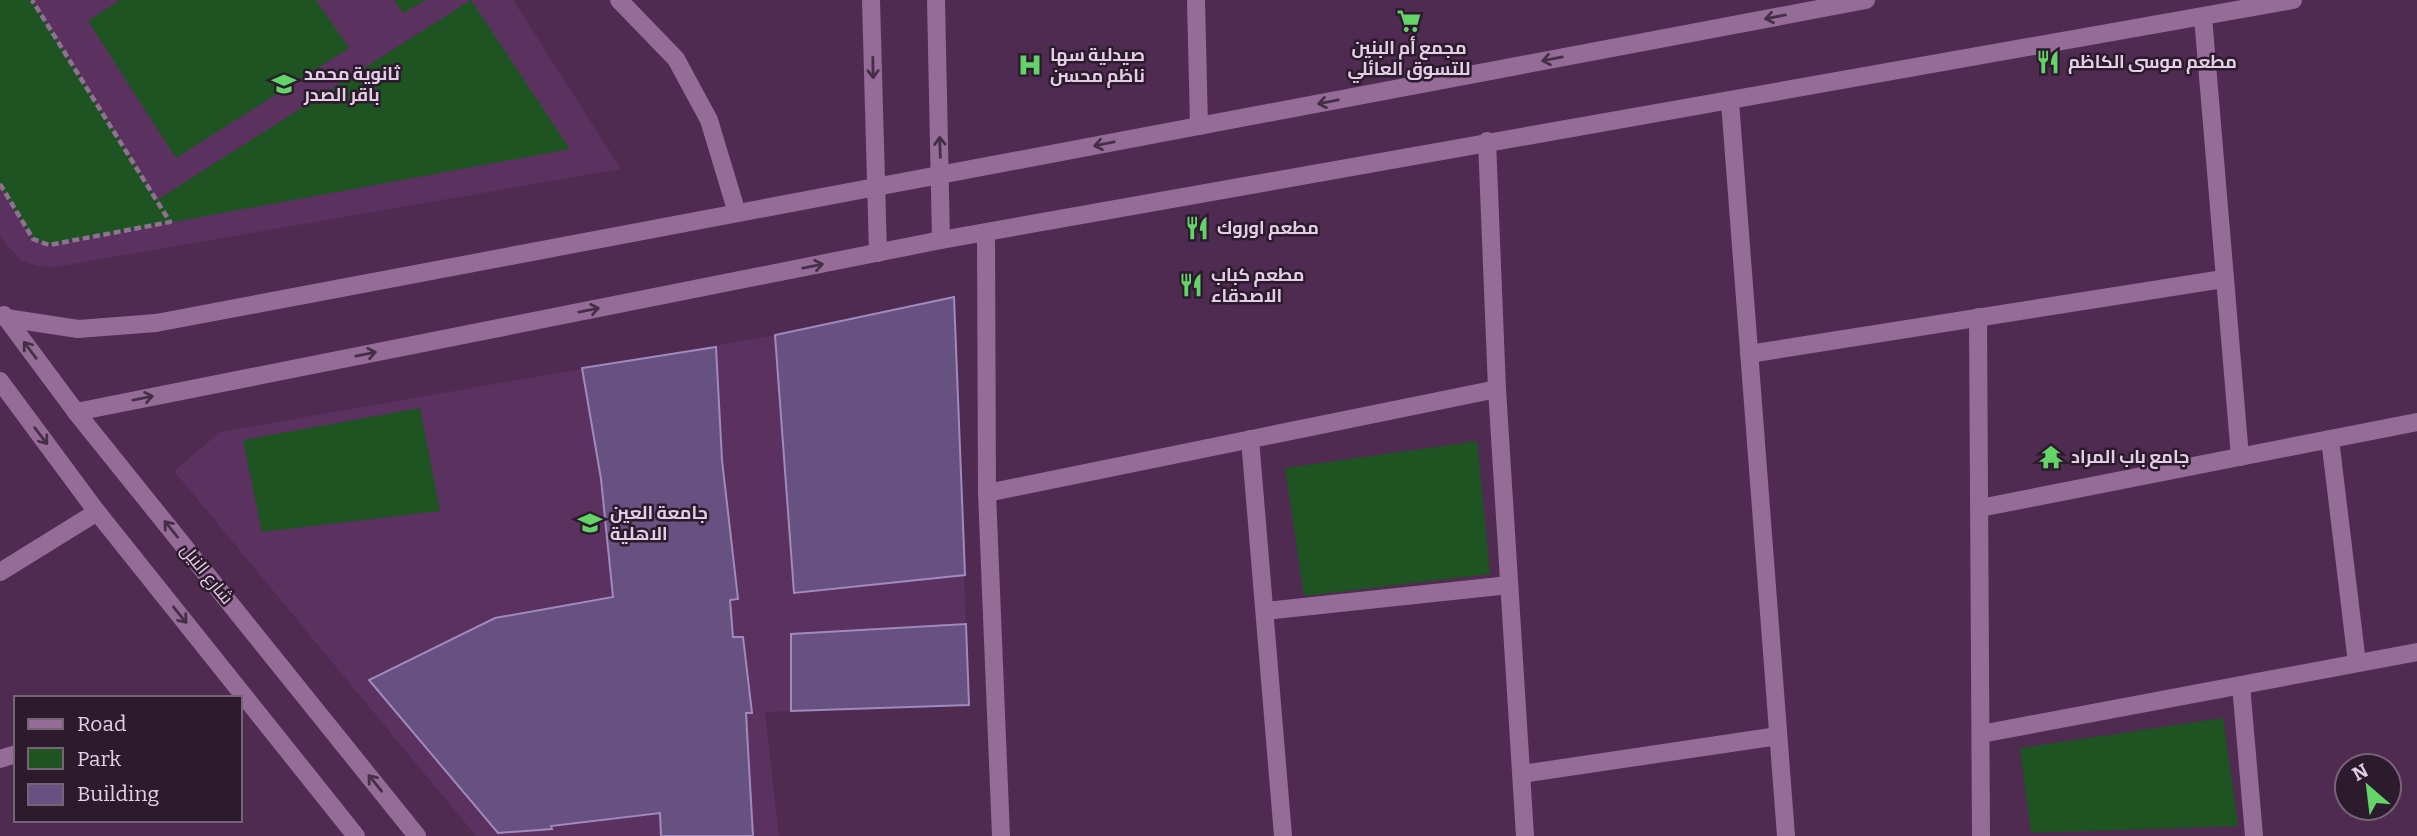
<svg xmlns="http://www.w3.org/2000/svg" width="2417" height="836" font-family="Bitter,Cairo,serif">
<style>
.built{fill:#5b315f}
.green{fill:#1d5421}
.building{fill:#675181;stroke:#a089bd;stroke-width:2}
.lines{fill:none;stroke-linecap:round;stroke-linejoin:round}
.path{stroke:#8f7191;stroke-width:4.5;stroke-dasharray:7 3.5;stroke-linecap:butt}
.street{stroke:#946c97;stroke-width:18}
.secondary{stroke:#946c97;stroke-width:18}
.oneway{stroke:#452f47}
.labels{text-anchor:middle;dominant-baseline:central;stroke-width:5;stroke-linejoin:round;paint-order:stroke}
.poi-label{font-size:18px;font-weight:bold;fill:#e4cee5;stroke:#2b1b2c;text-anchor:start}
.street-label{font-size:18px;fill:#e4cee5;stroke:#2b1b2c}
</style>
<rect width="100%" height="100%" fill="#4f2b52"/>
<!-- built -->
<g class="built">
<polygon points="0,0 513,0 621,169 55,267 37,266 20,260 0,236"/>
<polygon points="954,297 969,705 765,712 779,836 476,836 174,471 220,432 775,335"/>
</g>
<!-- green -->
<g class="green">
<polygon points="0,0 32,0 157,200 471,0 570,149 49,245 33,239 0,186"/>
<polygon points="120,0 316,0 349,48 176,158 88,21"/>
<polygon points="394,0 426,0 403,13"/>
<polygon points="420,408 440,511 262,532 243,440"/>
<polygon points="1477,441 1490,574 1304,596 1285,468"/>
<polygon points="2223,718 2238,826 2031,833 2020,748"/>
</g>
<!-- building -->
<g class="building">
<polygon points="954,297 965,575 794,593 775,335"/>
<polygon points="716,347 722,460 738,599 730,600 733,637 743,637 752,713 746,713 753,836 661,836 660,813 551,826 552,829 498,833 369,680 495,618 613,597 601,479 582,368"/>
<polygon points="966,624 969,705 791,711 791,634"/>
</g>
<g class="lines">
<!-- path -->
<polyline class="path" points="0,184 33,239 49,245 170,222 32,0"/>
<!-- street -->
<g class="street">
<polyline points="619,0 676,59 709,120 737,213"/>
<polyline points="1196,0 1199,126"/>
<polyline points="2203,17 2240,457"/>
<polyline points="1730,102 1786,836"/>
<polyline points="1487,141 1497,389 1525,836"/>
<polyline points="986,234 987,493 1001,836"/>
<polyline points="1978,317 1981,836"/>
<polyline points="1749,354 2223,279"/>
<polyline points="1250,439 1283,836"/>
<polyline points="2330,439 2357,663"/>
<polyline points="987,493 1497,389"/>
<polyline points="1980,508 2417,422"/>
<polyline points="0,572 97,512"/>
<polyline points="1265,611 1509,585"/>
<polyline points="2241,685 2254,836"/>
<polyline points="1981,734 2417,652"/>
<polyline points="0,759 16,754"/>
<polyline points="1522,774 1778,736"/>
</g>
<!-- secondary -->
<g class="secondary">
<polyline points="871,0 878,253"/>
<polyline points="936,0 941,240"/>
<polyline points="4,315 76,412 417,836"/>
<polyline points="6,318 78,329 156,323 1866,0"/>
<polyline points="0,381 97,512 356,836"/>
<polyline points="76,412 941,240 2293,0"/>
</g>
</g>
<!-- one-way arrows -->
<defs><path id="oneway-shaft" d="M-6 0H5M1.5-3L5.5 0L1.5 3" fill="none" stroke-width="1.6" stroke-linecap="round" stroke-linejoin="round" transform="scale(1.75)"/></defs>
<g class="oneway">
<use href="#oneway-shaft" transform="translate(1775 17) rotate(169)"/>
<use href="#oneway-shaft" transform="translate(1552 59) rotate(169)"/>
<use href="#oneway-shaft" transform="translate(873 68) rotate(89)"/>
<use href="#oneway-shaft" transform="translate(1328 102) rotate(169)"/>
<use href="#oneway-shaft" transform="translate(1104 144) rotate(169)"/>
<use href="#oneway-shaft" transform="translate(940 147) rotate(-92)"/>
<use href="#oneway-shaft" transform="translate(813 266) rotate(-11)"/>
<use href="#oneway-shaft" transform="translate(589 310) rotate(-11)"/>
<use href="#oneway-shaft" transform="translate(30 350) rotate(-127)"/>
<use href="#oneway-shaft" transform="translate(366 354) rotate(-11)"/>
<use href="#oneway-shaft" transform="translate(143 398) rotate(-11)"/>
<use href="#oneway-shaft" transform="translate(41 436) rotate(53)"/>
<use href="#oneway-shaft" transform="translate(171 529) rotate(-129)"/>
<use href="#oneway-shaft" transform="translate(180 615) rotate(51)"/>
<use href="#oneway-shaft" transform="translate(375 783) rotate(-129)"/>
</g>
<!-- icons -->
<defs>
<g id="supermarket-bare" transform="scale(1.89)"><path d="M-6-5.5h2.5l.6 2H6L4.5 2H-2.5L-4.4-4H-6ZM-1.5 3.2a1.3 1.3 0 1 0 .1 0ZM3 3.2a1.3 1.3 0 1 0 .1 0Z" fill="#63d468" stroke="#2b1b2c" stroke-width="2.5" paint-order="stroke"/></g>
<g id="restaurant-bare" transform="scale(1.89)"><path d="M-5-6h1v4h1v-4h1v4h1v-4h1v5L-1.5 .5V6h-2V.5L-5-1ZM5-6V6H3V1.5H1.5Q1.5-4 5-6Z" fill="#63d468" stroke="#2b1b2c" stroke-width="2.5" paint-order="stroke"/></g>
<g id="hospital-bare" transform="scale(1.89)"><path d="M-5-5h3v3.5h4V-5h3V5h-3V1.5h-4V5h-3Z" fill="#63d468" stroke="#2b1b2c" stroke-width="2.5" paint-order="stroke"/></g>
<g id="school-bare" transform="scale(1.89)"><path d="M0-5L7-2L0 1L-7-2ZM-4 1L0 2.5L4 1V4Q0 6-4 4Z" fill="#63d468" stroke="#2b1b2c" stroke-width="2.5" paint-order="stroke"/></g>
<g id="temple-bare" transform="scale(1.89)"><path d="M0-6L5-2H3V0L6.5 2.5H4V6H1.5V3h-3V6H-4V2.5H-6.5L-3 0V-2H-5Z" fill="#63d468" stroke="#2b1b2c" stroke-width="2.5" paint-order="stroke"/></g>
<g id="university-bare" transform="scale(1.89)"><path d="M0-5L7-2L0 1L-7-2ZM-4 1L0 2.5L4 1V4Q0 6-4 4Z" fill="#63d468" stroke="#2b1b2c" stroke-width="2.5" paint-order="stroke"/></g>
</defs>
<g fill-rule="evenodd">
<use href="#supermarket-bare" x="1409" y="21"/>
<use href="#restaurant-bare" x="2048" y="62"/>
<use href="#hospital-bare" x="1030" y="65"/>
<use href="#school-bare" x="284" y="84"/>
<use href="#restaurant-bare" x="1197" y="228"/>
<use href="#restaurant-bare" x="1191" y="285"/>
<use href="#temple-bare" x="2051" y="457"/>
<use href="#university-bare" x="590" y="523"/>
</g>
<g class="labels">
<!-- poi labels -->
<g class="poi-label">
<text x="1409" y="48" text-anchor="middle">مجمع أم البنين<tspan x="1409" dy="21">للتسوق العائلي</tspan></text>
<text x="1050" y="55">صيدلية سها<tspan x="1050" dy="21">ناظم محسن</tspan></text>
<text x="2068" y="62">مطعم موسى الكاظم</text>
<text x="304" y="74">ثانوية محمد<tspan x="304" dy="21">باقر الصدر</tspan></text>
<text x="1217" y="228">مطعم اوروك</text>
<text x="1211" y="275">مطعم كباب<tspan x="1211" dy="21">الاصدقاء</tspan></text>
<text x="2071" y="457">جامع باب المراد</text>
<text x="610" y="513">جامعة العين<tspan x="610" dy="21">الاهلية</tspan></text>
</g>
<!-- street labels -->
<g class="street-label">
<text transform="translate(207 574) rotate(51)">شارع النيل</text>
</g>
</g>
<!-- legend -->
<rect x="14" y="696" width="228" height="126" fill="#2b1b2c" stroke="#756376" stroke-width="2"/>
<rect x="28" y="719" width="35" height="10" fill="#946c97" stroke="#756376" stroke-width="2"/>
<text x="77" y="731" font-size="21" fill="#e4cee5">Road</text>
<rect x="28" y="748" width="35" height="21" fill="#1d5421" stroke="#756376" stroke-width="2"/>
<text x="77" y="766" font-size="21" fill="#e4cee5">Park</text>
<rect x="28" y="784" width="35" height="21" fill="#675181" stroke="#756376" stroke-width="2"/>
<text x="77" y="801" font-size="21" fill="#e4cee5">Building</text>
<!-- north arrow -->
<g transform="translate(2368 787) rotate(332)"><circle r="33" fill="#2b1b2c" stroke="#756376" stroke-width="2"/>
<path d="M0-5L12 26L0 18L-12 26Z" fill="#63d468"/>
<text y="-10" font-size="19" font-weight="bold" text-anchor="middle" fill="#e4cee5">N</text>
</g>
</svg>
